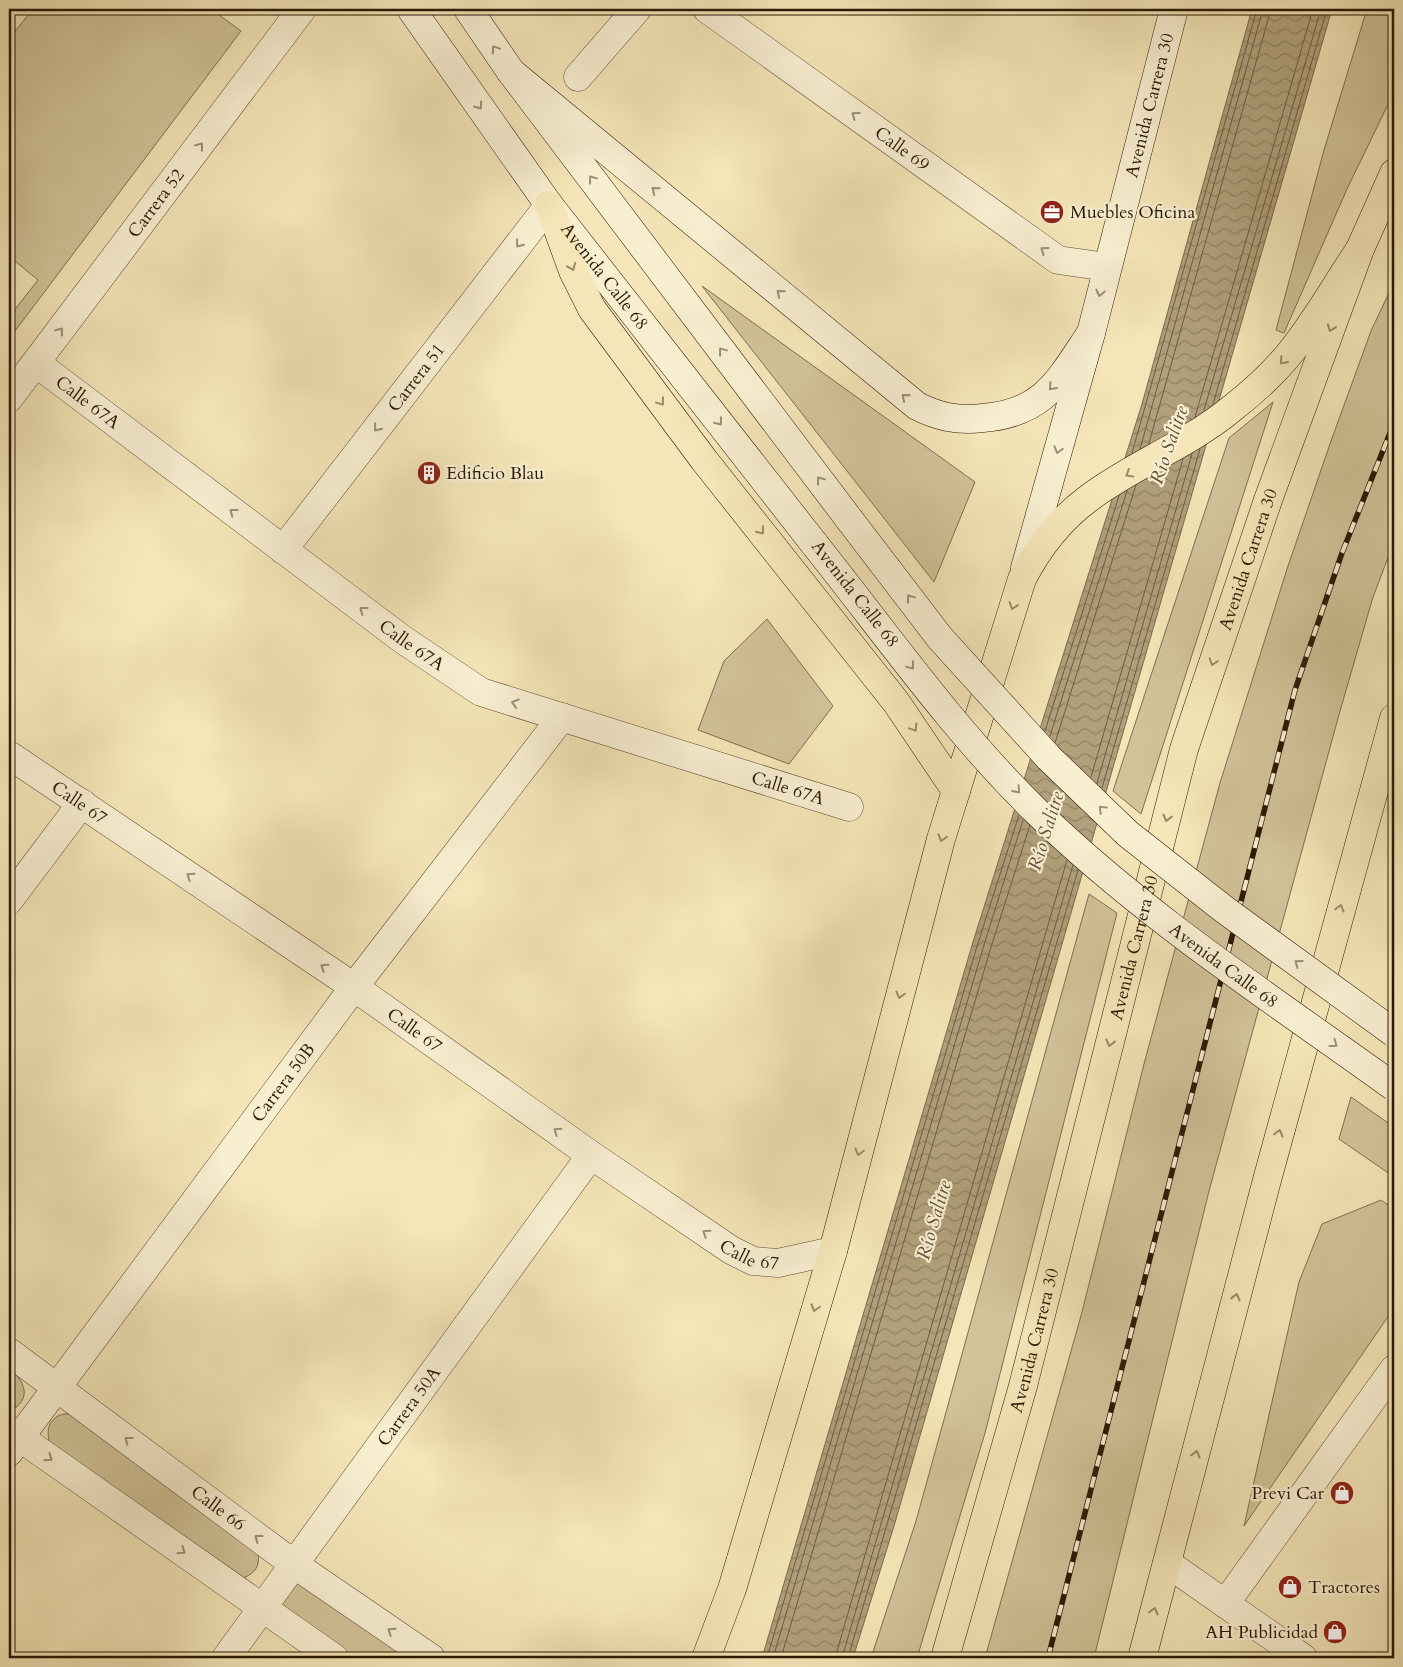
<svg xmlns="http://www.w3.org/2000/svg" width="1403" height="1667" font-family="Cardo,serif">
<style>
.green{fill:#d2c39a;stroke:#7e6e50}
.water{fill:url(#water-waves);stroke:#7b6a4c}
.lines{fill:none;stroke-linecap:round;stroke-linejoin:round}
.shore{stroke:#6e5c40;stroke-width:1}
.minor-casing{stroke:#5d4c32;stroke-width:29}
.tertiary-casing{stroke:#5d4c32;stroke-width:29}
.secondary-casing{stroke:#2b1905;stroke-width:29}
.trunk-casing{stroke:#2b1905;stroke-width:29}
.minor{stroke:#f8efd1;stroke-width:28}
.tertiary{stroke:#f8efd1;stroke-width:28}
.secondary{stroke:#f8efd1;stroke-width:28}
.trunk{stroke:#f4e6b8;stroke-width:28}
.rail-casing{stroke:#2b1905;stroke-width:5.5}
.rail{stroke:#f8efd1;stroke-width:4;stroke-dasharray:11;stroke-linecap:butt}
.secondary-bridge-casing{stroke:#2b1905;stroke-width:29;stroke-linecap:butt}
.secondary-bridge{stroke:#f8efd1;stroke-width:28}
.oneway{stroke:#9c8f75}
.oneway2{stroke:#9a8a67}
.labels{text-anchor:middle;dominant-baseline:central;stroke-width:4.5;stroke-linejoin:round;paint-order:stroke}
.street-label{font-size:18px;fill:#2b1905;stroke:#f8efd1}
.poi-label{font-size:18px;fill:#2b1905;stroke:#f8efd1;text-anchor:start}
.water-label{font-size:19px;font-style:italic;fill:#604f34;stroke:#f8efd1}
</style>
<defs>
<pattern id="water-waves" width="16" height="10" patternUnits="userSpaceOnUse" patternTransform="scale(1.25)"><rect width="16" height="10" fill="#b0a07b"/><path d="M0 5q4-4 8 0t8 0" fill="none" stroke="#8f8263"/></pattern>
</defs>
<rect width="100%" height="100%" fill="#f4e6b8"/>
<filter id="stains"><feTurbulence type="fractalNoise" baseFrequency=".004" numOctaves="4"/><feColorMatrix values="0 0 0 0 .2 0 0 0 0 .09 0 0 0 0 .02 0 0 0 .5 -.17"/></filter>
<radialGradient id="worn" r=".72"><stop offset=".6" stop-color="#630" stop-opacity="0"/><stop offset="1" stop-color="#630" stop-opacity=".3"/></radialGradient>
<!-- green -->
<g class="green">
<polygon points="33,9 211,9 241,31 9,339 9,317 38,280 9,256 9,39"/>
<polygon points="1367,9 1394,9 1394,92 1347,189 1284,333 1276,330 1324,150"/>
<polygon points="1394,282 1394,542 1373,597 1340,711 1209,1191 1094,1658 985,1658 1082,1312 1144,1064 1220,783 1287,569 1331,441 1371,331"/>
<polygon points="702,286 975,482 934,582"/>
<polygon points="1273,402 1141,814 1113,791 1229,438"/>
<polygon points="767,619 833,706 789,764 698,730 724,661"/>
<polygon points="1089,894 1117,913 985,1433 917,1658 871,1658 916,1521"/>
<polygon points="1351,1097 1394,1127 1394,1177 1339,1139"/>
<polygon points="1381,1200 1394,1209 1394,1308 1244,1526 1299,1282 1322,1224"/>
<path d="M 9,1369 C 26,1381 32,1400 10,1411 Z"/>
<path d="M 64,1414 L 73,1414 L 258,1554 C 260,1567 255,1572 244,1578 L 50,1443 C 45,1429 50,1417 64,1414 Z"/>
<polygon points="298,1582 414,1658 345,1658 282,1606 282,1598"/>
</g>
<!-- water -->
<polygon class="water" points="1252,9 1332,9 894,1526 853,1658 762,1658 973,942 1142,404"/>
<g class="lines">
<!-- shore -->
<g class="shore">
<polyline points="1213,404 1327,9"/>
<polyline points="1204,410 1321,9"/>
<polyline points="1195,417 1313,9"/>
<polyline points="1149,443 1271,9"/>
<polyline points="1140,449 1263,9"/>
<polyline points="1132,453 1257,9"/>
<polyline points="1045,731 1119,496"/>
<polyline points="1050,736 1127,491"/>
<polyline points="1055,743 1136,485"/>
<polyline points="1091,777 1183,459"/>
<polyline points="1097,783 1192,454"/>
<polyline points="1102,788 1200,449"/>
<polyline points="767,1658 978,943 1019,815"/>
<polyline points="773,1658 984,945 1023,820"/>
<polyline points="781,1658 991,947 1030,825"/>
<polyline points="835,1658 1067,860"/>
<polyline points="842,1658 1073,865"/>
<polyline points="848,1658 1078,870"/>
</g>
<!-- minor casing -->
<g class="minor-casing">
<g id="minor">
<path id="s1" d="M 707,9 L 1058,260 L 1107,267"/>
<polyline points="578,77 637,9"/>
<path id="s2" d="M 36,363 L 402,639 L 481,692 L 849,807"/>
<path id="s3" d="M 9,398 L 302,9"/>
<path id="s4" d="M 283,550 L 549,205"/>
<path id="s5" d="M 9,755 L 354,987 L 591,1155 L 731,1250 L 753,1261 L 778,1263 L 833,1251"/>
<polyline points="9,900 82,803"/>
<path id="s6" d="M 9,1352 L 295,1565 L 431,1658"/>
<polyline points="9,1430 334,1658"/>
<path id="s7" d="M 9,1452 L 354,987 L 562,717"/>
<polyline points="1225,1604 1394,1369"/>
<path id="s8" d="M 226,1658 L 591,1155"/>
</g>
</g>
<!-- tertiary casing -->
<g class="tertiary-casing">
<polyline id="tertiary" points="1167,1563 1303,1658"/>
</g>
<!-- secondary casing -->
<g class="secondary-casing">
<g id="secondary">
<path id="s9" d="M 411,9 L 549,205 L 816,546"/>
<polyline points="468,9 511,72 849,519"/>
<path d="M 511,72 L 917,406 C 939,417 958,421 983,418 C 1045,413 1059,380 1091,333"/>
<path id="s10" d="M 1025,568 L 1091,333 L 1174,9"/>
</g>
</g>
<!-- trunk casing -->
<g class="trunk-casing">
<g id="trunk">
<polyline points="549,205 573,271 592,309 704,460 896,702 956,791"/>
<path d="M 706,1658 L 732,1589 L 833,1251 L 941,839 L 1022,579 C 1039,546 1059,520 1089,498 C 1132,465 1186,446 1230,410 C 1252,393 1273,374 1290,353 C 1316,321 1337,283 1360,249"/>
<path id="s11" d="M 945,1658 L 1023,1386 L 1184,749 L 1268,500 L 1360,249 L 1394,173"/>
<polyline points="1142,1658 1267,1180 1394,718"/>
</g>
</g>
<!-- minor -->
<use href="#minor" class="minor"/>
<!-- tertiary -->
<use href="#tertiary" class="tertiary"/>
<!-- secondary -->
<use href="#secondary" class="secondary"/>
<!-- trunk -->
<use href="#trunk" class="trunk"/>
<!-- rail casing -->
<g class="rail-casing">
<polyline id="rail" points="1048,1658 1295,690 1342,553 1394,423"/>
</g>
<!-- rail -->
<use href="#rail" class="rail"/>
<!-- secondary-bridge casing -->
<g class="secondary-bridge-casing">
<g id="secondary-bridge">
<polyline points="849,519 940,638 1049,758 1128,834 1225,910 1394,1033"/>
<path id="s12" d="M 816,546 C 887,635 954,731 1036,811 C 1144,916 1272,999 1394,1087"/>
</g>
</g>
<!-- secondary-bridge -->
<use href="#secondary-bridge" class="secondary-bridge"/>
</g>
<!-- one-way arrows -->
<defs><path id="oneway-chevron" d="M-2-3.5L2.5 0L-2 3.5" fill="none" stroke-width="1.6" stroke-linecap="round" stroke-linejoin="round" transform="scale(1.25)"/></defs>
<g class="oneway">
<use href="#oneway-chevron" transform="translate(495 49) rotate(-124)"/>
<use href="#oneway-chevron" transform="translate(479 106) rotate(55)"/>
<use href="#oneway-chevron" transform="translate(855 115) rotate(-144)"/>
<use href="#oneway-chevron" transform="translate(200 146) rotate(-53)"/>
<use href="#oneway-chevron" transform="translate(592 179) rotate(-127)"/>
<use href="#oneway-chevron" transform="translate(655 190) rotate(-141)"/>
<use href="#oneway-chevron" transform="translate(519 244) rotate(128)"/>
<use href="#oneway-chevron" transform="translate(1044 250) rotate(-144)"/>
<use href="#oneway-chevron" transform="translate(780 293) rotate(-140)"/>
<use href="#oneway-chevron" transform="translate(1100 293) rotate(103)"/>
<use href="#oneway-chevron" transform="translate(60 331) rotate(-53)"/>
<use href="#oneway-chevron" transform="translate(722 351) rotate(-127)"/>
<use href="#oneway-chevron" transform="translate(1052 387) rotate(132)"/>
<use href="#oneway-chevron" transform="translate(905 397) rotate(-140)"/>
<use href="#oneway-chevron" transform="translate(719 422) rotate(52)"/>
<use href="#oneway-chevron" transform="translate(377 428) rotate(128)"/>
<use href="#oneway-chevron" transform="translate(1058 450) rotate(106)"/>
<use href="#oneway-chevron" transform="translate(820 480) rotate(-127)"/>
<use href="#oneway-chevron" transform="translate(233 512) rotate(-143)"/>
<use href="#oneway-chevron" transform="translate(910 598) rotate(-127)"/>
<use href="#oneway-chevron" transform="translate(363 610) rotate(-143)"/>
<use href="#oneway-chevron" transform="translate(911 666) rotate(52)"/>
<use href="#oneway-chevron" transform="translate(515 703) rotate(-163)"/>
<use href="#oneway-chevron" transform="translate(1017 790) rotate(48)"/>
<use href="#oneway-chevron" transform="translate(1102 809) rotate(-136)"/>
<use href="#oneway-chevron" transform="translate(190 876) rotate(-146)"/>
<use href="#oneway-chevron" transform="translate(1298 963) rotate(-144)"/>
<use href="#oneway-chevron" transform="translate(324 967) rotate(-146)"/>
<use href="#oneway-chevron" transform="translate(1334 1044) rotate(36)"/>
<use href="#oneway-chevron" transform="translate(557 1131) rotate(-145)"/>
<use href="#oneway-chevron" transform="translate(706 1233) rotate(-146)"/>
<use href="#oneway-chevron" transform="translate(128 1440) rotate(-143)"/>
<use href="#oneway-chevron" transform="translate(49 1458) rotate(35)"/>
<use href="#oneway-chevron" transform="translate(258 1538) rotate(-143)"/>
<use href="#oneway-chevron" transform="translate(182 1551) rotate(35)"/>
<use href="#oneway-chevron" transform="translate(391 1631) rotate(-146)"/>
</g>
<g class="oneway2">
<use href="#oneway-chevron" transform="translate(572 267) rotate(68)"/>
<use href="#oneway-chevron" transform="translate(1331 328) rotate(110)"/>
<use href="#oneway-chevron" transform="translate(1283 361) rotate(131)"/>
<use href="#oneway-chevron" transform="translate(661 402) rotate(53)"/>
<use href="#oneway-chevron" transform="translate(1129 474) rotate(150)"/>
<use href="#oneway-chevron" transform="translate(761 531) rotate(52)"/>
<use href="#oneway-chevron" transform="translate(1013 606) rotate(108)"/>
<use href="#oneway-chevron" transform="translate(1213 662) rotate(108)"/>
<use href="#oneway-chevron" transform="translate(914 728) rotate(56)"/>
<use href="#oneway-chevron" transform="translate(1167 818) rotate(104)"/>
<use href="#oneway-chevron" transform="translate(942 838) rotate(106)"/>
<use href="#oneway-chevron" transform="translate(1340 908) rotate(-75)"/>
<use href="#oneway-chevron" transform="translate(900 995) rotate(105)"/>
<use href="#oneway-chevron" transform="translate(1110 1043) rotate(104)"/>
<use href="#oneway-chevron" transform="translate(1279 1133) rotate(-75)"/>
<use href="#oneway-chevron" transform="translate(859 1152) rotate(105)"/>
<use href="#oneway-chevron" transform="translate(1236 1297) rotate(-76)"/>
<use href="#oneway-chevron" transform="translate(815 1308) rotate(106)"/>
<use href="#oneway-chevron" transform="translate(1196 1454) rotate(-76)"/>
<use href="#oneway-chevron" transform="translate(1154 1611) rotate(-75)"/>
</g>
<!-- icons -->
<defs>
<g id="office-disc" transform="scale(1.25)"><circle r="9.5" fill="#8f2418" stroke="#f8efd1"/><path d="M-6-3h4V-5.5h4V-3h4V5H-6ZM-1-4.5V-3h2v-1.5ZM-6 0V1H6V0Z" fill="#fff"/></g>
<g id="building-disc" transform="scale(1.25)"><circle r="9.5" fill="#8f2418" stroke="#f8efd1"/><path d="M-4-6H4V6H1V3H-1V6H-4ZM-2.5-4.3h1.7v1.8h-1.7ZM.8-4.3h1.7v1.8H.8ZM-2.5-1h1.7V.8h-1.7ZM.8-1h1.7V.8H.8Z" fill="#fff"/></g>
<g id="shop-disc" transform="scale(1.25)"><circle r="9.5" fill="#8f2418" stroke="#f8efd1"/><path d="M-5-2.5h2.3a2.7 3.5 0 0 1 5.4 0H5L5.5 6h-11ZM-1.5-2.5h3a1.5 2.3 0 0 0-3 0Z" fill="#fff"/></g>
</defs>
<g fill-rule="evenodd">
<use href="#office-disc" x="1052" y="212"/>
<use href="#building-disc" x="429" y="473"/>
<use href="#shop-disc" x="1342" y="1493"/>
<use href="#shop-disc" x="1290" y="1587"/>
<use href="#shop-disc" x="1335" y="1632"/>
</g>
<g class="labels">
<!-- street labels -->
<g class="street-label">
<text stroke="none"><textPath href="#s10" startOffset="479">Avenida Carrera 30</textPath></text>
<text stroke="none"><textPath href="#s1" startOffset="240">Calle 69</textPath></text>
<text stroke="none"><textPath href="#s3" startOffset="244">Carrera 52</textPath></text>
<text stroke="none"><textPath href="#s9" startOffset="330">Avenida Calle 68</textPath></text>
<text stroke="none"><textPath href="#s4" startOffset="218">Carrera 51</textPath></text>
<text stroke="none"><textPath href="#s2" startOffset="65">Calle 67A</textPath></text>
<text stroke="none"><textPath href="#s11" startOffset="1140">Avenida Carrera 30</textPath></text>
<text transform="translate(855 594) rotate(52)">Avenida Calle 68</text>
<text stroke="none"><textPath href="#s2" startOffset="470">Calle 67A</textPath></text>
<text stroke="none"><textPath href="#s2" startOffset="875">Calle 67A</textPath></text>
<text stroke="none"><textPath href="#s5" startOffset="85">Calle 67</textPath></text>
<text stroke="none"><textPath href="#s11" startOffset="735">Avenida Carrera 30</textPath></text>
<text stroke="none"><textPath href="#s12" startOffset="588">Avenida Calle 68</textPath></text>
<text stroke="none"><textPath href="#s5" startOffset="490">Calle 67</textPath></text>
<text stroke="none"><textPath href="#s7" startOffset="460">Carrera 50B</textPath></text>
<text stroke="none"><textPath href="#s5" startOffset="895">Calle 67</textPath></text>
<text stroke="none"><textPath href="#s11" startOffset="330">Avenida Carrera 30</textPath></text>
<text stroke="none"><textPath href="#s8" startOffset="311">Carrera 50A</textPath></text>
<text stroke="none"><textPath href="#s6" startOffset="261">Calle 66</textPath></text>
</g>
<!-- poi labels -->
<g class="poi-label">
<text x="1070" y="212">Muebles Oficina</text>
<text x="446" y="473">Edificio Blau</text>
<text x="1324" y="1493" text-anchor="end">Previ Car</text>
<text x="1308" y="1587">Tractores</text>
<text x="1318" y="1632" text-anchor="end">AH Publicidad</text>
</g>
<!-- water labels -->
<g class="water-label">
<text transform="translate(1169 445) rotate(-71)">Río Salitre</text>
<text transform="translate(1046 831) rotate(-73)">Río Salitre</text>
<text transform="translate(934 1220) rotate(-74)">Río Salitre</text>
</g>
</g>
<!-- margin -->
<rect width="1403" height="1667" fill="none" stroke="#f4e6b8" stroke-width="30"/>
<rect x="10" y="10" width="1383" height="1647" fill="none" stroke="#2b1905" stroke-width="2.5"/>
<rect x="15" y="15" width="1373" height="1637" fill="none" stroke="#2b1905"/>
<rect width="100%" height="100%" filter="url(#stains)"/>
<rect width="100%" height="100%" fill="url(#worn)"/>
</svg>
